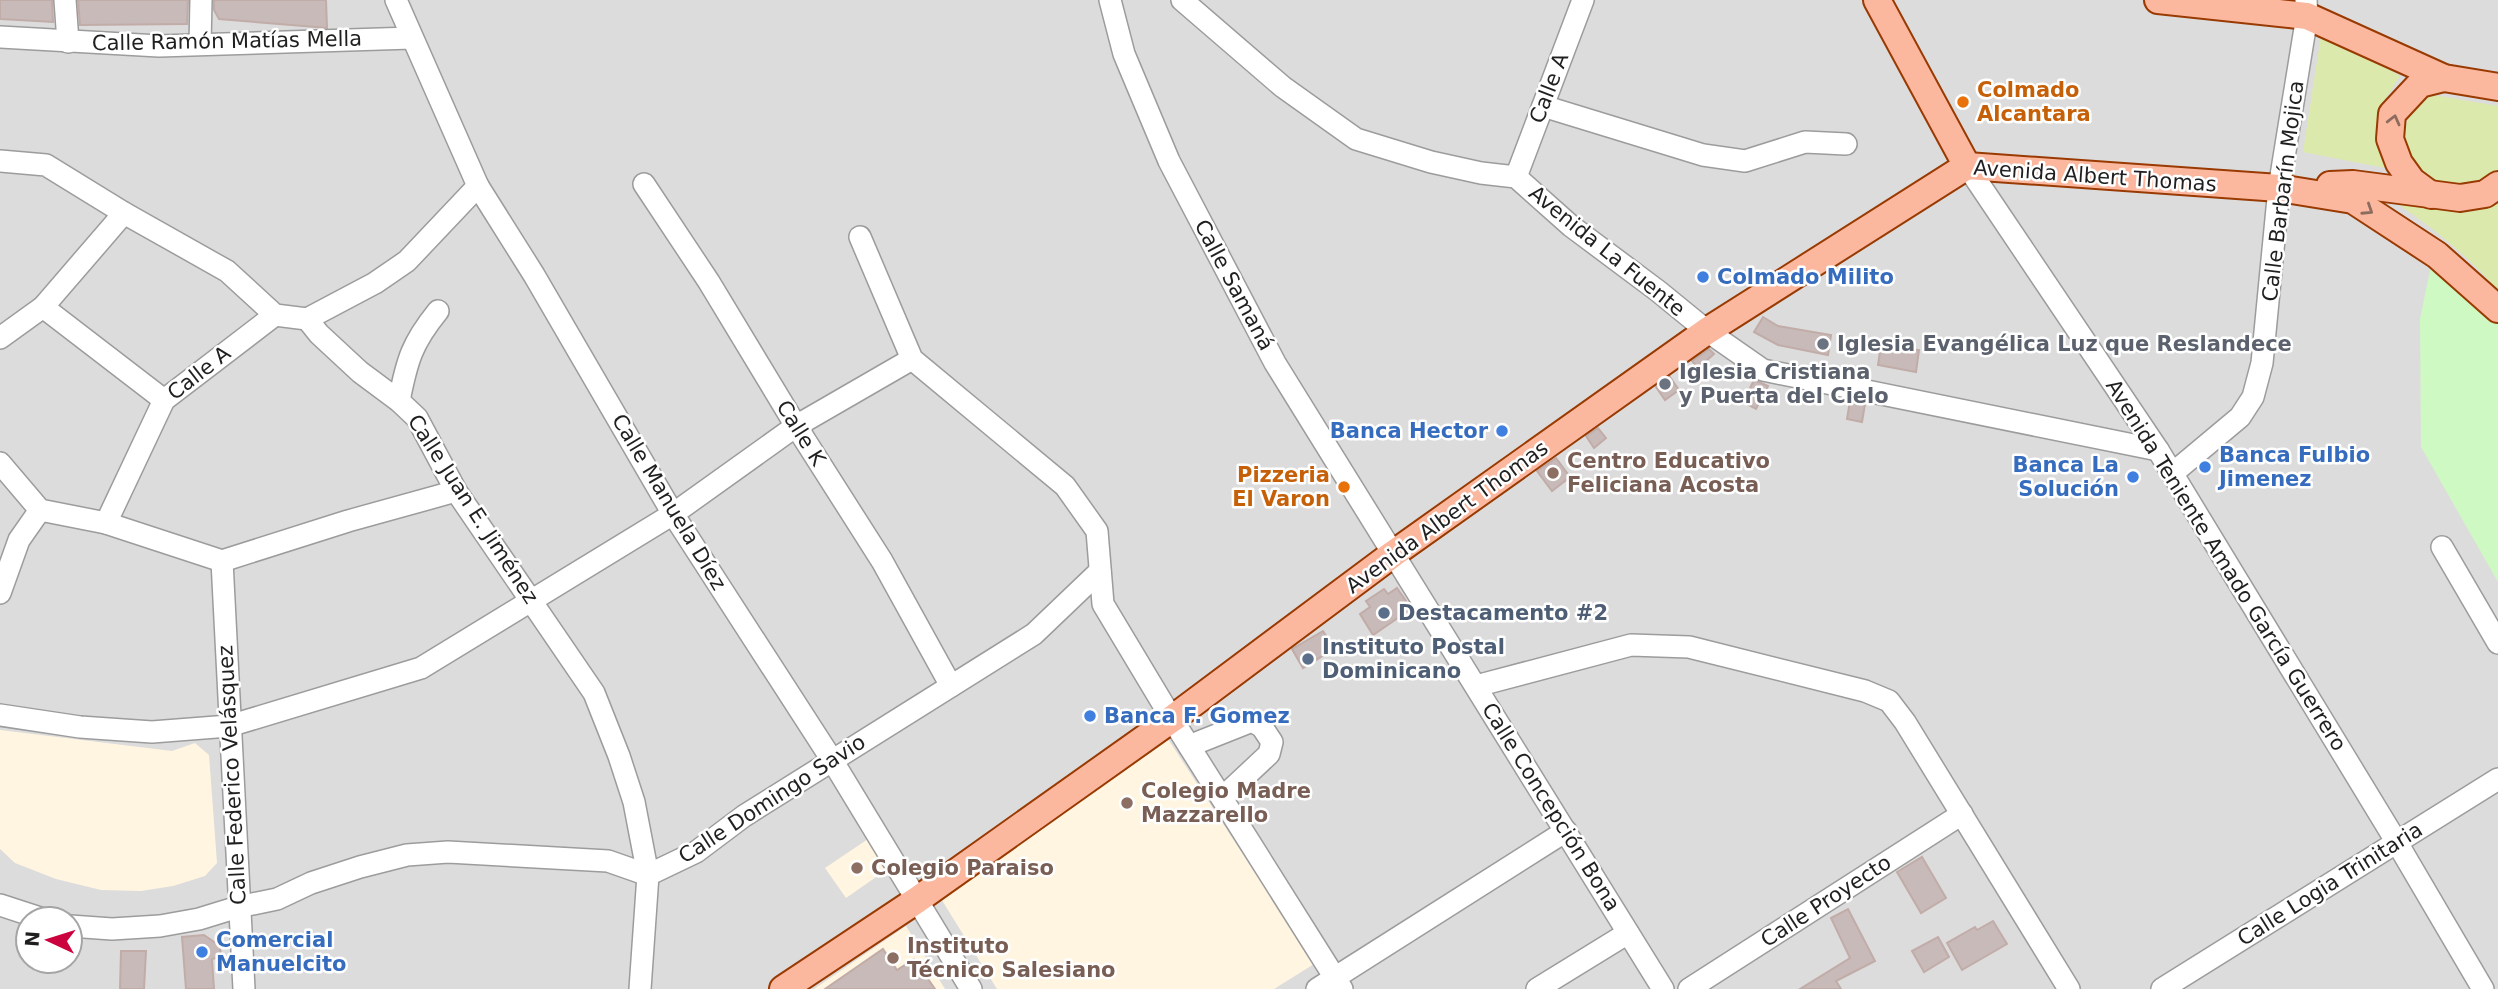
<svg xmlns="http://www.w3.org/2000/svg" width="2498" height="989" font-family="'DejaVu Sans',sans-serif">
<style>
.residential{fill:#dddcdc;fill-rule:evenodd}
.education{fill:#fff5e0}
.grass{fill:#dce9ac}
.park{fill:#cff9c3}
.building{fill:#c7bab9;stroke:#c1aca8;stroke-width:2}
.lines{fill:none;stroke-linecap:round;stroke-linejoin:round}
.minor-casing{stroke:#9c9c9c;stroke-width:24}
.major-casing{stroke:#993a02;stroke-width:30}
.minor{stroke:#fff;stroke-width:21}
.major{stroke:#fbb89f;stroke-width:26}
.oneway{stroke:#8d6c5f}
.food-dot{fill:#e8710a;stroke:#fff;stroke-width:2.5}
.shop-dot{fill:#3f7fe0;stroke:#fff;stroke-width:2.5}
.worship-dot{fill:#6b7280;stroke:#fff;stroke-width:2.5}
.education-dot{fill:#8d6e63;stroke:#fff;stroke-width:2.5}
.service-dot{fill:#5c6f8a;stroke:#fff;stroke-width:2.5}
.labels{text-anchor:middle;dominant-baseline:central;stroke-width:5;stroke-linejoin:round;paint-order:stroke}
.street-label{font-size:21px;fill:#1f1f1f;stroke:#fff}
.food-label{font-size:21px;font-weight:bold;fill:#c56008;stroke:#fff;text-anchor:start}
.shop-label{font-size:21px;font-weight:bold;fill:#366cbe;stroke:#fff;text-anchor:start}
.worship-label{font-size:21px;font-weight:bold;fill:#5b616d;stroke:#fff;text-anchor:start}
.education-label{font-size:21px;font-weight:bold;fill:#785e54;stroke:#fff;text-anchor:start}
.service-label{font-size:21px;font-weight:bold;fill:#4e5e75;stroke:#fff;text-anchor:start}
</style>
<rect width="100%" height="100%" fill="#f0e9e6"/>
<!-- residential -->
<path class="residential" d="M 0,0 L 2498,0 L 2498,989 L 0,989 ZM 28,919 L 70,919 L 70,961 L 28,961 Z"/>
<!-- education -->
<g class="education">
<polygon points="1159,725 1314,964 1274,989 997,989 930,881"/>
<polygon points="0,730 172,751 195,743 209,755 217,863 205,876 173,886 141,891 101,890 56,879 15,863 0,849"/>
<polygon points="868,839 889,868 846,898 825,868"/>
<polygon points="906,926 945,989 814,989"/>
</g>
<!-- grass -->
<g class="grass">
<polygon points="2322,29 2400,76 2383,103 2378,144 2385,168 2303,152"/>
<polygon points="2422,93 2498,106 2498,169 2481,186 2428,185 2406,161 2402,131"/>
<path d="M 2382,194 L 2498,197 L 2498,290 C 2465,253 2424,220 2382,194 Z"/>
</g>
<!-- park -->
<polygon class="park" points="2432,261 2498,321 2498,582 2421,447 2420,319"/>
<!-- building -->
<g class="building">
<polygon points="0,0 52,0 53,22 0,19"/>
<polygon points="78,0 188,0 187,24 80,25"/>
<polygon points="214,0 326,0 327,28 219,19 214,10"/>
<polygon points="1763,317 1778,326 1831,335 1828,355 1778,345 1754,332"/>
<polygon points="1881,345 1919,350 1916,372 1878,365"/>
<polygon points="1709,349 1714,354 1698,368 1692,361"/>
<polygon points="1670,377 1679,390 1665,400 1656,387"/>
<polygon points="1754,380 1768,386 1756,409 1743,402"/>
<polygon points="1850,401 1865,404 1862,422 1847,419"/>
<polygon points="1598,428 1606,438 1594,448 1586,436"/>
<polygon points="1556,458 1570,477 1552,491 1537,471"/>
<polygon points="1397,588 1406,601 1403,604 1408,611 1373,635 1360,614 1370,607 1366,601 1384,589 1388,594"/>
<polygon points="1323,631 1334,649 1303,668 1292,649"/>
<polygon points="1922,857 1946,898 1921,913 1897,872"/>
<polygon points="1848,909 1875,961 1836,981 1841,989 1800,989 1850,958 1831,918"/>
<polygon points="1993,921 2007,944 1962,970 1947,943 1975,927 1977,930"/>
<polygon points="204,935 220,946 221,957 212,959 214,989 186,989 182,937"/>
<polygon points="1938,937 1949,957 1924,972 1912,951"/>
<polygon points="883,949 897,970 914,959 935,989 825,989"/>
<polygon points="121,951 146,951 144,989 120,989"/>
</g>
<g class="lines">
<!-- minor casing -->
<g class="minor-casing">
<g id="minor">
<polyline points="65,0 68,42"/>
<polyline points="396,0 478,186 534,275 673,514 832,760 971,989"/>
<polyline points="1110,0 1124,54 1169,161 1275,363 1663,989"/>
<polyline points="1182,0 1283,87 1356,139 1431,162 1481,173 1516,177 1571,226 1658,291 1707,331 1763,370 2158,450"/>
<polyline points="0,37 159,46 412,38"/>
<polyline points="200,44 201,0"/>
<polyline points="1543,106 1703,155 1745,161 1805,142 1846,144"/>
<polyline points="0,161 46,165 124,213 227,271 275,315 307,319 319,334 360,372 399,401 417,418 456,491 594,693 619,756 634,802 648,875 640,989"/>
<polyline points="1967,166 2158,450 2396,841 2483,989"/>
<polyline points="1516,177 1583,0"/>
<polyline points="644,184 709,282 796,426 882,561 951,686"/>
<polyline points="860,237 912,359 1065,486 1097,531 1103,604 1172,719 1342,989"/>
<polyline points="43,307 164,400"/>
<polyline points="307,319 375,283 407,261 478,186"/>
<polyline points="0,338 43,307 124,213"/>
<path d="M 399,401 C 407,360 412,343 438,311"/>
<polyline points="0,463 40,510 106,523 222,561 348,521 456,491"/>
<polyline points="2173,473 2240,417 2253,397 2262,363 2279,188 2307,16 2306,0"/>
<polyline points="106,523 164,400 275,315"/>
<polyline points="2442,547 2498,643"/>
<polyline points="222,561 244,989"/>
<polyline points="0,593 19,540 40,510"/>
<polyline points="1476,686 1631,645 1689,647 1865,691 1889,701 1905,722 2069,989"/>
<polyline points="0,715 80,727 152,732 229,726 421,668 673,514 796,426 912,359"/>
<polyline points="1189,746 1252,721 1262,727 1272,742 1269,754 1222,798"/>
<polyline points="0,905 43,919"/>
<polyline points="70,926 112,929 160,926 199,919 238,907 277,899 311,883 360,867 407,855 448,852 608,861 648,875 696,852 744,816 1034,634 1100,571"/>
<polyline points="1317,989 1566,831"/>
<polyline points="1537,989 1628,933"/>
<polyline points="1689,989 1962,814"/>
<polyline points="2162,989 2498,779"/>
</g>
</g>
<!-- major casing -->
<g class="major-casing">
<g id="major">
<polyline points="1877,0 1967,166"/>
<polyline points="2158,0 2307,16 2444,78 2498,87"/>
<polyline points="2330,185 2353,184 2460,198 2485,194 2498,185"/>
<polyline points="2431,195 2412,181 2399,163 2390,139 2392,114 2420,84 2444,78"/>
<polyline points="783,989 917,900 1172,719 1393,554 1707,331 1967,166 2279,188 2353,200 2437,255 2498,309"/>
</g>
</g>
<!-- minor -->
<use href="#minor" class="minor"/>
<!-- major -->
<use href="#major" class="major"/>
</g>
<!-- one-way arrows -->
<defs><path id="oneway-chevron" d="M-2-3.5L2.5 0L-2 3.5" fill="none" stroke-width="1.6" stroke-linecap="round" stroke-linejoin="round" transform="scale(1.75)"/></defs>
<g class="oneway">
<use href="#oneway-chevron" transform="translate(2394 120) rotate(-76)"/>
<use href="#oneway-chevron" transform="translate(2368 210) rotate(33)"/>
</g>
<!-- markers -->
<g class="food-dot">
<circle cx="1963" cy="102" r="7"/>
<circle cx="1344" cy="487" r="7"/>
</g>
<g class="shop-dot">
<circle cx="1703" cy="277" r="7"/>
<circle cx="1502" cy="431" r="7"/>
<circle cx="2205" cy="467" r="7"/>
<circle cx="2133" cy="477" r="7"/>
<circle cx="1090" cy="716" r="7"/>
<circle cx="202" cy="952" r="7"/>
</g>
<g class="worship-dot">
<circle cx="1823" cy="344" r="7"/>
<circle cx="1665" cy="384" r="7"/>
</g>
<g class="education-dot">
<circle cx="1553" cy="473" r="7"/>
<circle cx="1127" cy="803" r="7"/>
<circle cx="857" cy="868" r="7"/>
<circle cx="893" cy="958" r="7"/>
</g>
<g class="service-dot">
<circle cx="1384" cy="613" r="7"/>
<circle cx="1308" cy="659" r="7"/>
</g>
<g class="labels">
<!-- street labels -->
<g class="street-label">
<text transform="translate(227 41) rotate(-1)">Calle Ramón Matías Mella</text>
<text transform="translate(1549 88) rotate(-69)">Calle A</text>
<text transform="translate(2095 176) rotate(4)">Avenida Albert Thomas</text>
<text transform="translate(2283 191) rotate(-83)">Calle Barbarín Mojica</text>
<text transform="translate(1607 251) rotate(39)">Avenida La Fuente</text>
<text transform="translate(1234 285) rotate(62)">Calle Samaná</text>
<text transform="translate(199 373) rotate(-38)">Calle A</text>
<text transform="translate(801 433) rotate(58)">Calle K</text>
<text transform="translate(669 502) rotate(59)">Calle Manuela Díez</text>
<text transform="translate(473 509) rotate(57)">Calle Juan E. Jiménez</text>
<text transform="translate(1447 517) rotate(-36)">Avenida Albert Thomas</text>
<text transform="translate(2226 565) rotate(58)">Avenida Teniente Amado García Guerrero</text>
<text transform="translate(232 775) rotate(-93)">Calle Federico Velásquez</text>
<text transform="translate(772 799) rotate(-33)">Calle Domingo Savio</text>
<text transform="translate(1551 807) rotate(58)">Calle Concepción Bona</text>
<text transform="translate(2330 884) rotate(-32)">Calle Logia Trinitaria</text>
<text transform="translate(1826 901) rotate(-33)">Calle Proyecto</text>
</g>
<!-- food labels -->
<g class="food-label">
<text x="1977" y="90">Colmado<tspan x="1977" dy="24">Alcantara</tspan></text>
<text x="1330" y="475" text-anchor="end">Pizzeria<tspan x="1330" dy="24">El Varon</tspan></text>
</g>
<!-- shop labels -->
<g class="shop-label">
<text x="1717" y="277">Colmado Milito</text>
<text x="1488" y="431" text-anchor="end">Banca Hector</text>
<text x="2219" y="455">Banca Fulbio<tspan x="2219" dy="24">Jimenez</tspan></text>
<text x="2119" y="465" text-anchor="end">Banca La<tspan x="2119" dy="24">Solución</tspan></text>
<text x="1104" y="716">Banca F. Gomez</text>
<text x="216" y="940">Comercial<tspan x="216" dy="24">Manuelcito</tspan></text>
</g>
<!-- worship labels -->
<g class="worship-label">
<text x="1837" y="344">Iglesia Evangélica Luz que Reslandece</text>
<text x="1679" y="372">Iglesia Cristiana<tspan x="1679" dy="24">y Puerta del Cielo</tspan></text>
</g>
<!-- education labels -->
<g class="education-label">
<text x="1567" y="461">Centro Educativo<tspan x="1567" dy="24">Feliciana Acosta</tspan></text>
<text x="1141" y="791">Colegio Madre<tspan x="1141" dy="24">Mazzarello</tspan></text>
<text x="871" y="868">Colegio Paraiso</text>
<text x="907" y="946">Instituto<tspan x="907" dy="24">Técnico Salesiano</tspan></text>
</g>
<!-- service labels -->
<g class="service-label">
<text x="1398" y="613">Destacamento #2</text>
<text x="1322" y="647">Instituto Postal<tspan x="1322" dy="24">Dominicano</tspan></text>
</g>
</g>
<!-- north arrow -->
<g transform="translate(49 940) rotate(274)"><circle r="33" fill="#ffffff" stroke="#a5a5a5" stroke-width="2"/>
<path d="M0-5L12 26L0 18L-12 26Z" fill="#cc023e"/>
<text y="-10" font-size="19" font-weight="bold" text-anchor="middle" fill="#1f1f1f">N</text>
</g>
</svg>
